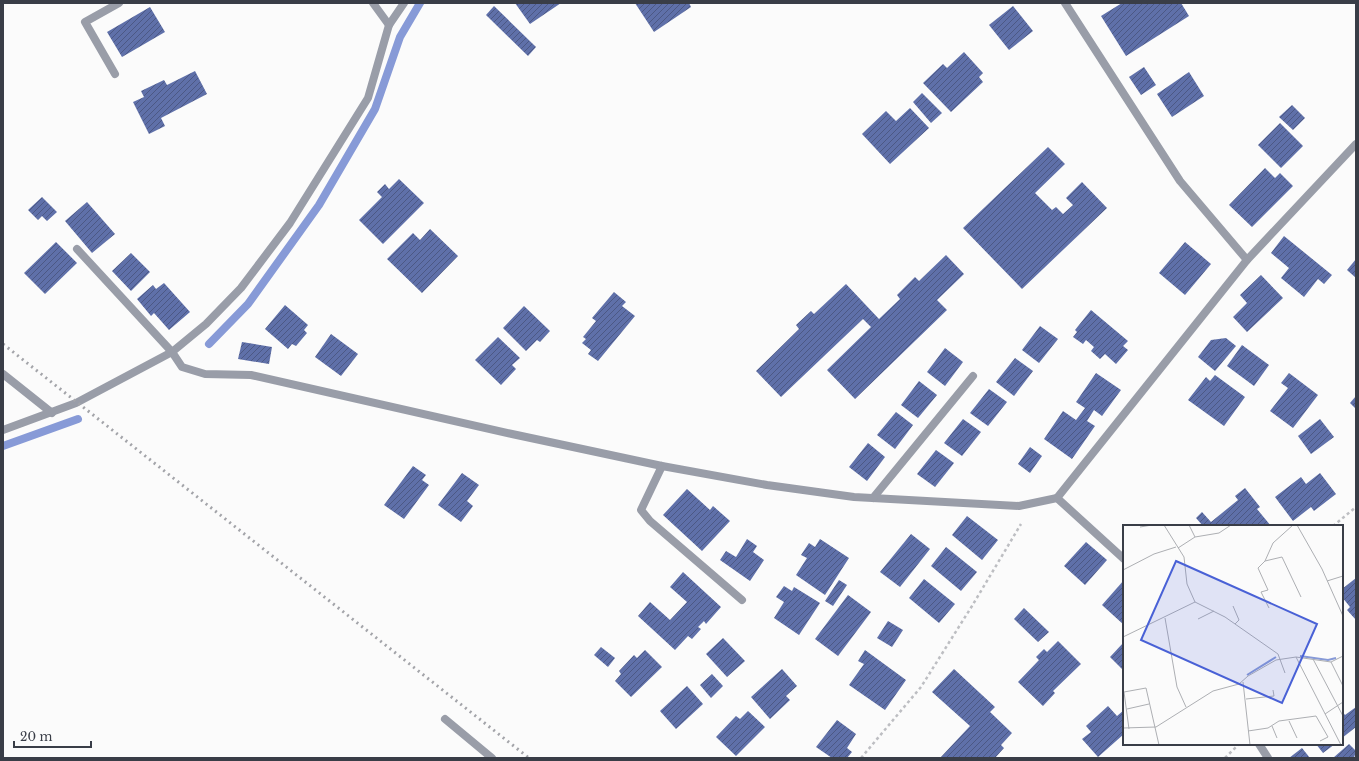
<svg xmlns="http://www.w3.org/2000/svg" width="1359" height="761" font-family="'Libre Baskerville',serif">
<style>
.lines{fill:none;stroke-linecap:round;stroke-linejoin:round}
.stream{stroke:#879ad7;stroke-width:8}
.building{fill:url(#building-hatch)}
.path{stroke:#bdbec2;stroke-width:2.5;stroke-dasharray:3 3;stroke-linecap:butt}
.minor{stroke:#999da8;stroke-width:8}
.rail{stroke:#a3a4a9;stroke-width:3;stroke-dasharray:2 4;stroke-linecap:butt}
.inset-river{fill:none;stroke:#879ad7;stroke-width:2}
.inset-road{fill:none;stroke:#adafb3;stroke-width:1}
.view{fill:#4961d6;fill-opacity:0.15;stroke:#4961d6;stroke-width:2}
.inset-edge{fill:none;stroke:#393d47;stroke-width:2}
</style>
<defs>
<pattern id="building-hatch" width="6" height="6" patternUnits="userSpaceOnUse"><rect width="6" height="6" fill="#5f70a9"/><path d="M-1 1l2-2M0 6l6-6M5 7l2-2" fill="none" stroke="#4c5884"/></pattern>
</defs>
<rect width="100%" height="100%" fill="#fbfbfb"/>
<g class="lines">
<!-- stream -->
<g class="stream">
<polyline points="209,344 248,304 319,205 375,109 400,37 420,3"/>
<polyline points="3,446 78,419"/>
</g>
</g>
<!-- building -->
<g class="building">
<polygon points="515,3 561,3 530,24"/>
<polygon points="635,3 689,3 691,7 654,32"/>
<polygon points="1122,3 1181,3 1189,16 1126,56 1101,16"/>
<polygon points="494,6 536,47 528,56 486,15"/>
<polygon points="1013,6 1033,31 1009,50 989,25"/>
<polygon points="150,7 165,32 122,57 107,32"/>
<polygon points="964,52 983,73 979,77 983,82 951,112 923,83 943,64 947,68"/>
<polygon points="1144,67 1156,85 1141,95 1129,77"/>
<polygon points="195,71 207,94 161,118 165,126 149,134 133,102 144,97 141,91 164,80 167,85"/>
<polygon points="1189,72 1204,96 1172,117 1157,94"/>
<polygon points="922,93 942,113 931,123 913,102"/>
<polygon points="1292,105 1305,118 1293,130 1279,117"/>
<polygon points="910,108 929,128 890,164 862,134 886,111 896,121"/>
<polygon points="1280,123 1303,146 1281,168 1258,145"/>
<polygon points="1048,147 1065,164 1035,193 1052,210 1056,207 1063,214 1073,205 1066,198 1082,182 1107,208 1022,289 963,228"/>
<polygon points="1265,168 1275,178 1280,173 1293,186 1252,227 1229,205"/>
<polygon points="399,179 424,203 383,244 359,220 382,197 377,192 385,184 389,189"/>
<polygon points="42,197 57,212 47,221 42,216 38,220 28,210"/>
<polygon points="87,202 115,234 92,253 65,221"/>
<polygon points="430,229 458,256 422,293 387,259 413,233 420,240"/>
<polygon points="1284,236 1332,275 1324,284 1318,279 1304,297 1281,278 1289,268 1271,253"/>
<polygon points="56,242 77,263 45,294 24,273"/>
<polygon points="1185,242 1211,264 1185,295 1159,273"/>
<polygon points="131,253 150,272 131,291 112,271"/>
<polygon points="946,255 964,274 937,300 947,310 855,399 827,370 871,327 863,319 781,397 756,371 799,329 796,325 811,311 814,314 846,284 879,319 900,299 897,295 915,277 919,281"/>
<polygon points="1356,259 1356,278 1347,270"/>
<polygon points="1261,275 1283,298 1247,332 1233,317 1247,303 1240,295"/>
<polygon points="164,283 190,312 169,330 154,313 151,316 137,299 153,285 156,289"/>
<polygon points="614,292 626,302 622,306 635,316 598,361 588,354 591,350 582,343 586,339 583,337 596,321 592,318"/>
<polygon points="285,305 308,325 304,330 307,333 296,346 292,344 288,349 265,329"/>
<polygon points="524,306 550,331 540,342 537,340 526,351 503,328"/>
<polygon points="1091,310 1128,341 1123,346 1128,350 1116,364 1105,354 1100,359 1091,351 1094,347 1086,340 1083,344 1073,337 1077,332 1075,330"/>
<polygon points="1040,326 1058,339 1039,363 1022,350"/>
<polygon points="331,334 358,354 341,376 315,357"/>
<polygon points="498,337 520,358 512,365 516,369 501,385 475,360"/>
<polygon points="1226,338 1236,346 1215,371 1198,357 1211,340"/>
<polygon points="242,342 272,347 269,364 238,359"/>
<polygon points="1242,345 1269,365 1254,386 1227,366"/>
<polygon points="945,348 963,362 945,386 927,372"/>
<polygon points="1015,358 1033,371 1014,396 996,382"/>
<polygon points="1096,373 1121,390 1102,416 1094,410 1087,421 1095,426 1072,459 1044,439 1063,411 1076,420 1085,408 1076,402"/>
<polygon points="1289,373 1318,395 1293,428 1270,411 1288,388 1281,383"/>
<polygon points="1215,375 1245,397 1224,426 1188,400 1206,377 1210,381"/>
<polygon points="919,381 937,395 918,418 901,405"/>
<polygon points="989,389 1007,402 988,426 970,413"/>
<polygon points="1356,396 1356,409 1350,403"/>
<polygon points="896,412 913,425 895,449 877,435"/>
<polygon points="963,419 981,432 962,456 944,443"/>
<polygon points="1320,419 1334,437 1311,454 1298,436"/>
<polygon points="868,443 885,457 867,481 849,467"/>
<polygon points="1030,447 1042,456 1030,473 1018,464"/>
<polygon points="936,450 954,463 935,487 917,474"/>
<polygon points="413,466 426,475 422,480 429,485 404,519 384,505"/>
<polygon points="462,473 479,485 467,501 473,506 461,522 438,505"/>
<polygon points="1320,473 1336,494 1314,511 1311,507 1293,521 1275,497 1301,477 1306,484"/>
<polygon points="1245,488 1260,507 1257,509 1271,526 1203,526 1196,518 1202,512 1211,522 1238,500 1235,496"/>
<polygon points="687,489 710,510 713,506 730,521 702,551 663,515"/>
<polygon points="967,516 998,540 982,560 952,535"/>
<polygon points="911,534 930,549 900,587 880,572"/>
<polygon points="747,539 757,546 753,552 764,560 750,581 720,560 726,551 736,557"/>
<polygon points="820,539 849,558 825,595 796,575 807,558 801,555 809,543 815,547"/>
<polygon points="1086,542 1107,560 1085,585 1064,566"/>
<polygon points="946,547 977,572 961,591 931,566"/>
<polygon points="683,572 721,607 706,624 704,621 698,627 701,629 692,639 688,636 675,650 638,616 650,602 670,620 687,602 670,587"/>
<polygon points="1356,578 1356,620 1347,610 1350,607 1342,597 1342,589"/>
<polygon points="924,579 955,604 939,623 909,598"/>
<polygon points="839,580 847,585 833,606 825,601"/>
<polygon points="1124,580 1124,625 1102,605"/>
<polygon points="784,586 792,591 794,587 820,603 799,635 774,618 784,602 776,597"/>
<polygon points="848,595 871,612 838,656 815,639"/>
<polygon points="1024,608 1049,632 1038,642 1014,619"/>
<polygon points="888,621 903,630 892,647 877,638"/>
<polygon points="723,638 745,661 727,677 706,654"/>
<polygon points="1058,641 1081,664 1053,691 1055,693 1043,706 1018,682 1039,660 1036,657 1044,649 1047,652"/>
<polygon points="1124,642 1124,671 1110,657"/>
<polygon points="601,647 615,658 608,667 594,655"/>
<polygon points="645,650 662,667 631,697 615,681 621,674 619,671 634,655 637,658"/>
<polygon points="865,650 906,680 885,710 849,685 864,664 858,661"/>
<polygon points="782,669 797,686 786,696 790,700 770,719 751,697"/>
<polygon points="954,669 995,707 990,712 1012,733 1001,745 1004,748 995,758 940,758 970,726 932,692"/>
<polygon points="712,674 723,686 711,698 700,685"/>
<polygon points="687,686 703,704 676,729 660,711"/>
<polygon points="1108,706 1117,716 1124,710 1124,734 1098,757 1082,739 1091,732 1086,726"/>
<polygon points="1356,707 1356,727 1342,738 1342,711 1345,715"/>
<polygon points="748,711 765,727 736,756 716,737 736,716 740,719"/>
<polygon points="837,720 856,734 847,748 852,752 847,758 832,758 816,747"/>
<polygon points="1316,744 1335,744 1323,753"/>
<polygon points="1349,744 1356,751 1354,758 1333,758"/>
<polygon points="1302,748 1310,758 1289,758"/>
</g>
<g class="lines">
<!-- path -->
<g class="path">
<polyline points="1333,526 1356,507"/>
<polyline points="861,758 921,687 972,606 1021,524"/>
<polyline points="1225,758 1239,744"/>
</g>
<!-- minor -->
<g class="minor">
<polyline points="373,3 389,25"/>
<polyline points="1065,3 1180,181 1247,260"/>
<polyline points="115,74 85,22 119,3"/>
<polyline points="77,249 172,352 182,367 205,374 251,375 512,434 662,466 767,485 854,497 1019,506 1057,498 1124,559"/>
<polyline points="3,374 52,413"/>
<polyline points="3,430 76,403 172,352 206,324 241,288 290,223 368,98 389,25 404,3"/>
<polyline points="662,466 641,510 650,521 742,600"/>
<polyline points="873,498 973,376"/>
<polyline points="1057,498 1247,260 1356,144"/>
<polyline points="445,719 492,758"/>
<polyline points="1259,744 1268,758"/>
</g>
<!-- rail -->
<polyline class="rail" points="3,344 529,758"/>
</g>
<!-- overview -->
<g transform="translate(1123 525)">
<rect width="220" height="220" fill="#fbfbfb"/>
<path class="inset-river" d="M 177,131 L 205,135 L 213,133M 124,150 L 153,132"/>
<path class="inset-road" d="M 41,0 L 61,32 L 64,59 L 72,77 L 102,92 L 155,129 L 162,148M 66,0 L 72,12M 174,0 L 199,44 L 220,91M 17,2 L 29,0M 55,23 L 72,12 L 96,8 L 108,0M 142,36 L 159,32 L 178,72M 0,45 L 31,29 L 53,22M 204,56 L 220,51M 110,81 L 116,95 L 112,99M 146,83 L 138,67 L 145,65 L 135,43 L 142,36 L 150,18 L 170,0M 42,93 L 54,162 L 63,182M 75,94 L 91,86M 0,112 L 72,77M 173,132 L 218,220M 190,134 L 220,191M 208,137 L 220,161M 120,157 L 127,220M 123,174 L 151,171 L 150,165M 4,184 L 26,179M 202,189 L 220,177M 166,196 L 174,213M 149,201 L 154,213M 0,203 L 33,202 L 90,166 L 116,159 L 125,151 L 153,135 L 173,132 L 208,137 L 220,131M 6,204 L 1,167 L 23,163 L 36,220M 125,206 L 145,203 L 156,196 L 193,191 L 205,212 L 197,216"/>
<path class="view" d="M 53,36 L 194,99 L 159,178 L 18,115 Z"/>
<rect width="220" height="220" class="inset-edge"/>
</g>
<!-- border -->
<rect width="1359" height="761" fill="none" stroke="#393d47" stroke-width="8"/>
<!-- scale -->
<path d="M14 741v6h77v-6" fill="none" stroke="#393d47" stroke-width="2"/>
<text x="20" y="741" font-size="12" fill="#393d47" stroke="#fbfbfb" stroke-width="3" paint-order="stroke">20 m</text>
</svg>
